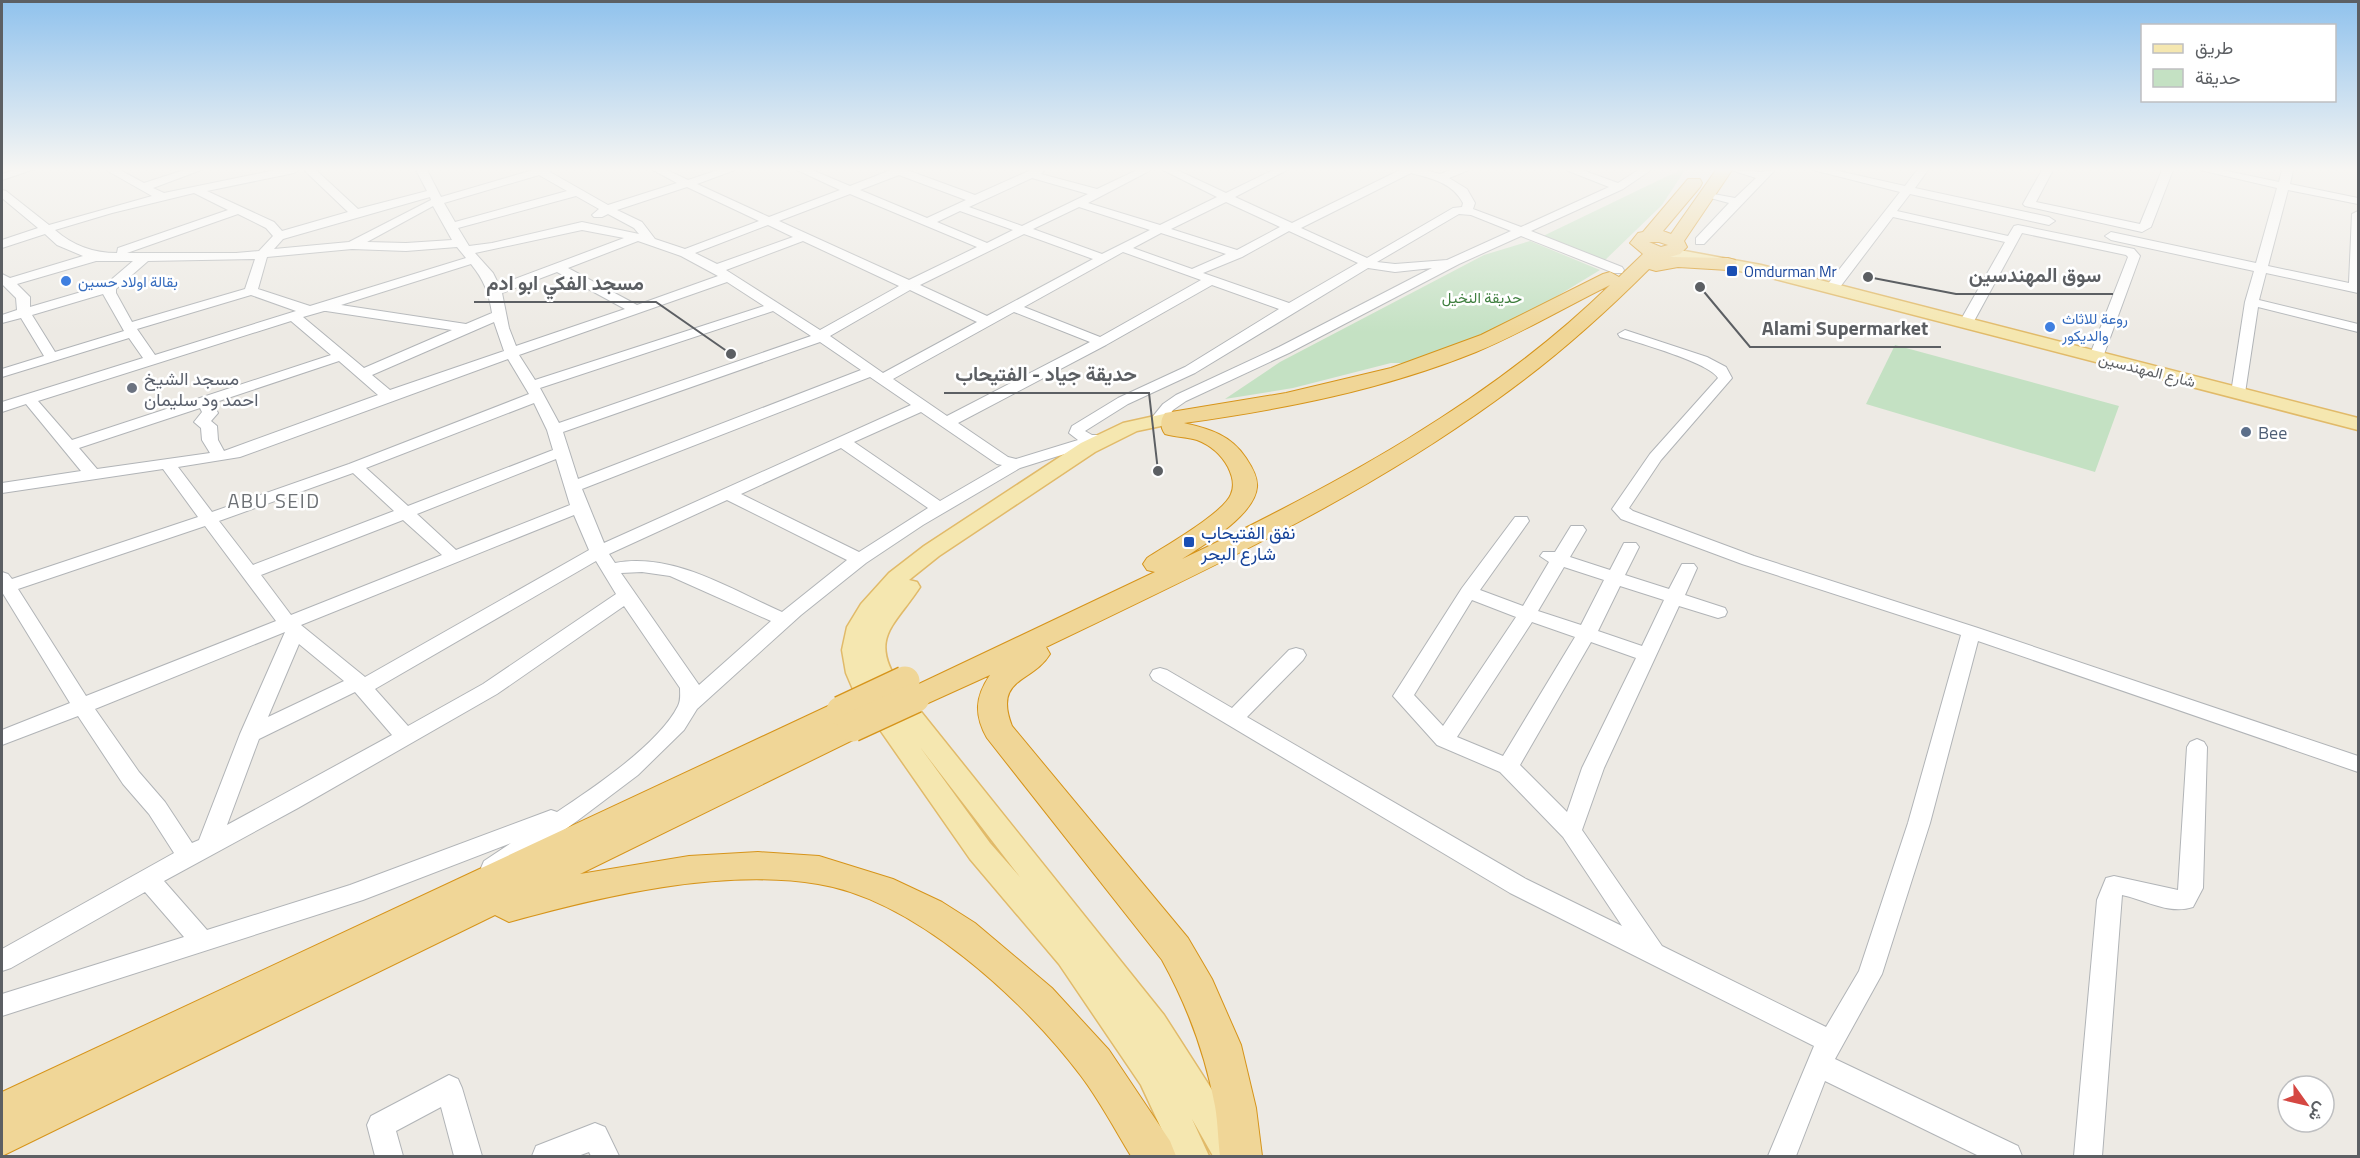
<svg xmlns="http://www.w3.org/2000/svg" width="2360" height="1158" font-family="'Titillium Web',Vazirmatn,sans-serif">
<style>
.green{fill:#c4e1c3}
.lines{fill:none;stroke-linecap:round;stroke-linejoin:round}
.minor-casing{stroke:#b1b4b7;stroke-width:2}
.major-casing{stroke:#e1ba69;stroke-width:3}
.highway-casing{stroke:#d6941a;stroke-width:2}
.minor{fill:#fff;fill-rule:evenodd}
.major{fill:#f5e7b0;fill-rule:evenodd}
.highway{fill:#f0d697;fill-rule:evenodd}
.highway-bridge-casing{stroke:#d6941a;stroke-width:32;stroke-linecap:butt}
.highway-bridge{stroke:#f0d697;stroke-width:29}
.transit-dot{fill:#1a4fb4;stroke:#fff;stroke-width:2}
.shop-dot{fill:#3f7fe0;stroke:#fff;stroke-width:2}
.worship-dot{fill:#6b7280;stroke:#fff;stroke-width:2}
.service-dot{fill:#5c6f8a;stroke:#fff;stroke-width:2}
.labels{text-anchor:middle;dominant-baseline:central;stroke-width:5;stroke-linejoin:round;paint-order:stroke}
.far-transit-label{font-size:15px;fill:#164399;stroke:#fff;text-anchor:start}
.far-shop-label{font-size:15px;fill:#366cbe;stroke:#fff;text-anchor:start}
.far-park-label{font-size:15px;fill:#3f7f3f;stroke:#fff}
.far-street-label{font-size:15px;fill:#5c5f63;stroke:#fff}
.worship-label{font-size:18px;fill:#5b616d;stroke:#fff;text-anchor:start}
.service-label{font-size:18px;fill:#4e5e75;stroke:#fff;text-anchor:start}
.transit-label{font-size:18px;fill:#164399;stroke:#fff;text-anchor:start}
.neighbourhood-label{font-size:20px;letter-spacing:1.5px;fill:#6d7175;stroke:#fff}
.leader{fill:none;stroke:#5c5f63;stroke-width:2}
.callout-dot{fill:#5c5f63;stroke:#fff;stroke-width:2}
.callout-label{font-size:20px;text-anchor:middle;font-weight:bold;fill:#5c5f63;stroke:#fff;stroke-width:5;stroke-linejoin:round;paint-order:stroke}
</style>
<rect width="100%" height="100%" fill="#edeae4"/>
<!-- green -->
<g class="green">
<polygon points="1680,170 1685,170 1662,205 1603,262 1539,238"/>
<polygon points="1530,241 1600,270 1516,321 1414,363 1391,363 1293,388 1225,399 1280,362 1484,255"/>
<polygon points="1895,345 2119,406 2095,472 1866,404"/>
</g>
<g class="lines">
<!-- minor casing -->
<g class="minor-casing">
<g id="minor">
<polygon points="14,170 32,170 2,180 2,174"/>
<path d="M 106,170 L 120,170 L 144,183 L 184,170 L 201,170 L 153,188 L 164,193 L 276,170 L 299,170 L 294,173 L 207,191 L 274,222 L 282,231 L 348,212 L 304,170 L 316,170 L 358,209 L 427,191 L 416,170 L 427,170 L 441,197 L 533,170 L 551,170 L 550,172 L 608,205 L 677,183 L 653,170 L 667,170 L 688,180 L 718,170 L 735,170 L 697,184 L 769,217 L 840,190 L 797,170 L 812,170 L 850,186 L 891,170 L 907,170 L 975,195 L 1031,170 L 1045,170 L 1041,174 L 1097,189 L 1137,170 L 1151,170 L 1088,203 L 1160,225 L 1217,197 L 1163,170 L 1177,170 L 1226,193 L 1273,170 L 1287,170 L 1235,197 L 1292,223 L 1400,170 L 1426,170 L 1440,174 L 1451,170 L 1469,170 L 1449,178 L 1467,189 L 1475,203 L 1473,209 L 1521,227 L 1609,187 L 1566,170 L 1582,170 L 1618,183 L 1638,170 L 1651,170 L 1623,189 L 1531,231 L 1622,267 L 1624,270 L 1622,273 L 1614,273 L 1521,236 L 1459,264 L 1289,353 L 1186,401 L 1173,410 L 1163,423 L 1153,423 L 1150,420 L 1163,404 L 1176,395 L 1279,347 L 1432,268 L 1395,272 L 1368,268 L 1195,373 L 1128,404 L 1085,431 L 1092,435 L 1106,435 L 1108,438 L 1106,441 L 1020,468 L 923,525 L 866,563 L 801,615 L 697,709 L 684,730 L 638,775 L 577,821 L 500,875 L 492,877 L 484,875 L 481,868 L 484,861 L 511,843 L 363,900 L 2,1016 L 2,994 L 184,937 L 145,892 L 11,968 L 2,971 L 2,949 L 174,853 L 149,814 L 123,784 L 78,716 L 2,745 L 2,730 L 70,703 L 2,592 L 2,572 L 8,574 L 12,579 L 198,517 L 163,469 L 2,493 L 2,483 L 81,471 L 26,404 L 2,412 L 2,402 L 143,358 L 129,338 L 2,377 L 2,369 L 44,356 L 21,318 L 2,323 L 2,315 L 17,310 L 16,298 L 2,284 L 2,274 L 10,278 L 83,256 L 57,245 L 45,234 L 2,248 L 2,240 L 38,228 L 2,198 L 2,190 L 6,191 L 49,225 L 152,196 ZM 1411,173 C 1431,178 1453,183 1463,203 L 1462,207 L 1453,208 L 1367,258 L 1301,228 ZM 539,175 L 567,191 L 455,222 L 444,203 ZM 899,175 L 966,200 L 927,218 L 860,190 ZM 1032,178 L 1088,194 L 1022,226 L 969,207 ZM 687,187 L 759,221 L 685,249 L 655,239 L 642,222 L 617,210 ZM 194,193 L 228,210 L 118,248 L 117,253 C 94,253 73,246 55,230 L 112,213 ZM 850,194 L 977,247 L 909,280 L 779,221 ZM 576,196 L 599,209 L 592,215 L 594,217 L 602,217 L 608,214 L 634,228 L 639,234 L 582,222 L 492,243 L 469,246 L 458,228 ZM 430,197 L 431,200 L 349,242 L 274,249 L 283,239 ZM 1226,202 L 1280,227 L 1237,250 L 1171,229 ZM 433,206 L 452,240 L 406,243 L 367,242 ZM 1079,207 L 1150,230 L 1102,254 L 1033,229 ZM 960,211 L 1013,230 L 987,243 L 937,222 ZM 238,214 L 266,228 L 273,236 L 259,251 L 236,253 L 127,253 ZM 1459,214 L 1471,215 L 1511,231 L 1447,260 L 1395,264 L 1377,262 ZM 768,225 L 793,237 L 717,264 L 695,253 ZM 582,230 L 624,238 L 499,285 L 493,273 L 475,253 ZM 1289,231 L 1358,263 L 1289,303 L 1203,273 L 1242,257 ZM 1161,233 L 1226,254 L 1192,269 L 1133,248 ZM 1024,234 L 1093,259 L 987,316 L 920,285 ZM 638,241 L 681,256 L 718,276 L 637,305 L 568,268 ZM 803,241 L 899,286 L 820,330 L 726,270 ZM 457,247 L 466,258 L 310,306 L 258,289 L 267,257 L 352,249 L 406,251 ZM 1123,252 L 1201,280 L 1100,337 L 1024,307 ZM 255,259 L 245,289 L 132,322 L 116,293 L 116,289 L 148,261 ZM 96,261 L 133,261 L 105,285 L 30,307 L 30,297 L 17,284 ZM 471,264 C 484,280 489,293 492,313 L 466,324 L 341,305 ZM 557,272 L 625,309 L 516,346 L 509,328 L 502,293 ZM 727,282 L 764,306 L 535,380 L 519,355 ZM 1212,285 L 1279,309 L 1185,367 L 1118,398 L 1072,426 L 1069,433 L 1078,440 L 1016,459 L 1008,457 L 958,423 L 1106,345 ZM 910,290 L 977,322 L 883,373 L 830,336 ZM 103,294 L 124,331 L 55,352 L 32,315 ZM 251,295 L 296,311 L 155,355 L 137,329 ZM 324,311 L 326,311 L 452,330 L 364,368 L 303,317 ZM 773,311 L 811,336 L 559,423 L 540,388 ZM 1014,312 L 1090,342 L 947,416 L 893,379 ZM 291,321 L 331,355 L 72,440 L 38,401 ZM 494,322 L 504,351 L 390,390 L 372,375 ZM 820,342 L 861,370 L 578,479 L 563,432 ZM 508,359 L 529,394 L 349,464 L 212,512 L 178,467 L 240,457 ZM 339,361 L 378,395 L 224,451 L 218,440 L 217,426 L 211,421 L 218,413 L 213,403 ZM 870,377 L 911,405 L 604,543 L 582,489 ZM 534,403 L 547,430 L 553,450 L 408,506 L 366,468 ZM 200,408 L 202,412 L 194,422 L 201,428 L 202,440 L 210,453 L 97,469 L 79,448 ZM 921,412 L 997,464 L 1002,465 L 940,501 L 854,442 ZM 841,448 L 928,508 L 859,552 L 741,494 ZM 556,459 L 570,505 L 456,550 L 417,514 ZM 353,473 L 394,511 L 253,565 L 219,521 ZM 727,500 L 847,560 L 782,612 C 730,589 673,552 615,563 L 609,554 ZM 574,515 L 589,550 L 365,677 L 301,625 ZM 403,520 L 442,555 L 291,615 L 261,575 ZM 205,526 L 276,621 L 86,696 L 18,589 ZM 596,561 L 616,594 L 483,684 L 408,726 L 375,689 ZM 642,572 L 670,576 L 771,621 L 699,685 L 621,573 ZM 624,606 L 680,688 C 680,694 681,700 678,706 C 659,744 593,788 557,812 L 551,810 L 543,813 L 350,885 L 207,930 L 164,881 L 298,808 L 497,694 ZM 285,632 L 240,734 L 199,840 L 192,843 L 165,802 L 139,772 L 95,709 ZM 299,644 L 344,681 L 268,717 ZM 355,692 L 392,735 L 227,825 L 259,739 Z"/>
<polygon points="1731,170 1761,172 1775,170 1704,244 1696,244 1696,238 1729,203 1703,196 1703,192 1735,198 1756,178"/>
<polygon points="1813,170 1834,170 1905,186 1917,170 1928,170 1915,188 2049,217 2055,221 2049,225 1910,194 1897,211 2008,236 2014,226 2018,225 2134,249 2140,256 2103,357 2096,361 2089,357 2128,257 2126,255 2022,233 1973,323 1966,327 1959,323 2005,242 1893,217 1837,291 1827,291 1826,288 1827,285 1900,192"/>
<polygon points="2042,170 2053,170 2036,202 2140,224 2162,170 2173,170 2151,227 2142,232 2025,206 2023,204"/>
<polygon points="2200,170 2222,170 2279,182 2282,170 2293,170 2290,184 2358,198 2358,204 2288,190 2268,266 2349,283 2352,214 2358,211 2358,293 2266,273 2259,300 2358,324 2358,332 2258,307 2245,393 2238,397 2231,393 2245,302 2254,271 2111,240 2105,236 2111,232 2256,263 2277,188"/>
<path d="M 1625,330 L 1707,357 L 1726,367 L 1732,378 L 1661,460 L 1629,508 L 1633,511 L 1754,556 L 1978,628 L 2358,756 L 2358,772 L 1978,641 L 1930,823 L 1882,974 L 1835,1059 L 2018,1146 L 2022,1156 L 1979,1156 L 1825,1081 L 1796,1156 L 1768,1156 L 1814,1046 L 1510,893 L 1153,680 L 1150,675 L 1153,670 L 1160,668 L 1167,670 L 1232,708 L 1289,650 L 1296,648 L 1303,650 L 1306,655 L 1303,660 L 1247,717 L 1526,879 L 1622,926 L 1563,837 L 1500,772 L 1437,745 L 1393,696 L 1462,588 L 1515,517 L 1527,517 L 1529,521 L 1480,590 L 1523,606 L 1549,562 L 1540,556 L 1543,552 L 1555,552 L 1571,526 L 1583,526 L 1586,530 L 1570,557 L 1610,570 L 1624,543 L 1636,543 L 1639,547 L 1625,575 L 1669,589 L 1682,564 L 1694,564 L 1697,568 L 1685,595 L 1725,608 L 1727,612 L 1725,616 L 1718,618 L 1679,606 L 1604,768 L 1582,830 L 1662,946 L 1826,1027 L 1859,971 L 1908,823 L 1961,635 L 1742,564 L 1621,519 L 1612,509 L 1650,454 L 1718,378 C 1710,363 1639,343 1620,337 L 1618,334 ZM 1564,567 L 1604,580 L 1581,625 L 1538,611 ZM 1620,586 L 1664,600 L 1642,646 L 1598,631 ZM 1472,600 L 1516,617 L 1443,726 L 1414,695 ZM 1532,622 L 1575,637 L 1503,756 L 1457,737 ZM 1591,642 L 1636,658 L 1582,768 L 1567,812 L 1520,765 Z"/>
<path d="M 2197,739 L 2204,742 L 2207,747 L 2203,888 L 2193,907 C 2169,915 2146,900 2122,895 L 2102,1156 L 2074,1156 L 2097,900 L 2106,878 L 2114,876 L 2178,890 L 2187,747 L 2190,742 Z"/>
<polygon points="449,1075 458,1079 462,1088 482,1156 454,1156 441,1107 396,1131 403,1156 375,1156 367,1125 371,1116"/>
<polygon points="595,1123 605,1127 619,1156 591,1156 589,1152 578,1156 532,1156 536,1146"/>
</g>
</g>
<!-- major casing -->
<g class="major-casing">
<g id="major">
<polygon points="1663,247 1761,265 2358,418 2358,430 1760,275 1658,255 1655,252"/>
<path d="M 1173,412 L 1180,414 L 1183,418 L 1180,422 L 1137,431 L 1095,452 L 939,556 L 909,580 L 917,582 L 920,587 C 894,627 867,638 902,688 L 1164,1015 L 1225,1110 L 1248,1156 L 1213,1156 L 1192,1119 L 1209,1156 L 1174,1156 L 1141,1085 L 1059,964 L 970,859 L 855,694 L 846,673 L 842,650 L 847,627 L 861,604 L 889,573 L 924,546 L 1081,443 L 1123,423 ZM 920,747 L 1020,877 L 990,843 Z"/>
</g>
</g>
<!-- highway casing -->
<g class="highway-casing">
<g id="highway">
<path d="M 1716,170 L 1732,170 L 1684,241 L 1687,247 L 1680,254 L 1670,257 L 1728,258 L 1735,260 L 1737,264 L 1735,268 L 1728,270 L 1678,267 L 1656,271 L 1649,269 C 1601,317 1550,362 1495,401 C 1357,501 1199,573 1046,647 L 1050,654 C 1033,683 993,677 1012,726 L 1188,938 L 1212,979 L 1241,1045 L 1256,1108 L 1262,1156 L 1220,1156 C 1218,1140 1218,1123 1215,1106 C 1205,1053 1188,1007 1162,960 L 987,738 C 974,715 975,697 990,675 L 915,709 L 904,705 L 900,698 L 904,691 L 1155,572 L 1147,570 L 1143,564 L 1147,558 C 1165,546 1224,513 1231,494 C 1235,485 1232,475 1228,467 C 1221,454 1210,445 1197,440 C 1187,437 1175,437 1165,434 C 1160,427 1160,420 1165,413 L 1286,393 L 1391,368 L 1481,335 L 1603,274 L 1610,272 L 1619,277 L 1643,254 L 1630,243 L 1638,233 L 1643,232 L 1688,179 L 1700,179 L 1702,183 L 1700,187 L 1663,231 L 1671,234 ZM 1649,242 L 1659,242 L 1668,245 L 1661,247 ZM 1610,285 C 1488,404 1334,486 1182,559 C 1204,545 1255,515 1257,487 C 1258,477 1252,467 1246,458 C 1231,435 1210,429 1184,423 C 1284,409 1382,390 1476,352 C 1522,333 1565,307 1610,285 Z"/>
<path d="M 841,700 L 852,703 L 856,711 L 853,716 L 863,719 L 867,727 L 863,735 L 580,874 L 689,856 L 758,852 L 819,856 L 893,879 L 942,902 L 975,923 L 1052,988 L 1109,1050 L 1170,1141 L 1176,1156 L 1131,1156 C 1115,1130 1100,1101 1081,1076 C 1024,1000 914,899 818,884 C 721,868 603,896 509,922 L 495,915 L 2,1156 L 2,1092 Z"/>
</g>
</g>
<!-- minor -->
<use href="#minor" class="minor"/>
<!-- major -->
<use href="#major" class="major"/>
<!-- highway -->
<use href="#highway" class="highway"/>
<!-- highway-bridge casing -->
<g class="highway-bridge-casing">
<g id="highway-bridge">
<polyline points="841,711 905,681"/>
<polyline points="852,727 915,698"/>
</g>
</g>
<!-- highway-bridge -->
<use href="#highway-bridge" class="highway-bridge"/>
</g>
<!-- sky -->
<linearGradient id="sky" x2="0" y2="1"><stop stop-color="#90c2ed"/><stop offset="0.51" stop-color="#f7f6f3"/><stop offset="1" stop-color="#f7f6f3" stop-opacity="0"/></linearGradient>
<rect width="2360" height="332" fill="url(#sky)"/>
<!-- markers -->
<g class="transit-dot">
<rect x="1726" y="265" width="12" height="12" rx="3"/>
<rect x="1183" y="536" width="12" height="12" rx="3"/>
</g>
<g class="shop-dot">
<circle cx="66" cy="281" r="6"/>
<circle cx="2050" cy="327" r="6"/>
</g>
<circle class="worship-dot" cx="132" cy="388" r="6"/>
<circle class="service-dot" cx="2246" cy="432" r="6"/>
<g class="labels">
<!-- far-transit labels -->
<g class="far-transit-label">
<text x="1744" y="271">Omdurman Mr</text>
</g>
<!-- far-shop labels -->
<g class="far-shop-label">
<text x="78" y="281">بقالة اولاد حسين</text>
<text x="2062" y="318">روعة للاثاث<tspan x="2062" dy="17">والديكور</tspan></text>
</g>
<!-- far-park labels -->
<g class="far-park-label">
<text x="1482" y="297">حديقة النخيل</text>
</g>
<!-- far-street labels -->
<g class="far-street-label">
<text transform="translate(2147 370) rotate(14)">شارع المهندسين</text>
</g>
<!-- worship labels -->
<g class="worship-label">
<text x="144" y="378">مسجد الشيخ<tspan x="144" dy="21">احمد ود سليمان</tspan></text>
</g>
<!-- service labels -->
<g class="service-label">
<text x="2258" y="432">Bee</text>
</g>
<!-- transit labels -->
<g class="transit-label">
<text x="1201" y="532">نفق الفتيحاب<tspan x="1201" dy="21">شارع البحر</tspan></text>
</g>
<!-- neighbourhood labels -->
<g class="neighbourhood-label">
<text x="274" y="500">ABU SEID</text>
</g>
</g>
<!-- callouts -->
<path class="leader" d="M1868 277L1956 294H2113M731 354L656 302H474M1700 287L1750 347H1941M1158 471L1149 393H944"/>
<g class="callout-dot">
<circle cx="1868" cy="277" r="6"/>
<circle cx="731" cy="354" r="6"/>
<circle cx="1700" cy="287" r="6"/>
<circle cx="1158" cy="471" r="6"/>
</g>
<g class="callout-label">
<text x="2035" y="282">سوق المهندسين</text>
<text x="565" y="290">مسجد الفكي ابو ادم</text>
<text x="1845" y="335">Alami Supermarket</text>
<text x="1046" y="381">حديقة جياد - الفتيحاب</text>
</g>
<!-- border -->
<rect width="2360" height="1158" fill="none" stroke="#5c5f63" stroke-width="6"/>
<!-- legend -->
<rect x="2141" y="24" width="195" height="78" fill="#ffffff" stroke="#bebfc1" stroke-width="1.5"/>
<rect x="2153" y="44" width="30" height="9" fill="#f5e7b0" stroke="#bebfc1" stroke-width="1.5"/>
<text x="2195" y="54" font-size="18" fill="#5c5f63">طريق</text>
<rect x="2153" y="69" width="30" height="18" fill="#c4e1c3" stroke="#bebfc1" stroke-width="1.5"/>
<text x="2195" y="84" font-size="18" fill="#5c5f63">حديقة</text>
<!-- north arrow -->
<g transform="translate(2306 1104) rotate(124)"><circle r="28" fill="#ffffff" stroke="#bebfc1" stroke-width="1.5"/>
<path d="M0-4.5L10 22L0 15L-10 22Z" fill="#d54742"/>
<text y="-9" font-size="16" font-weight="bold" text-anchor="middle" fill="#5c5f63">ش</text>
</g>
</svg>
